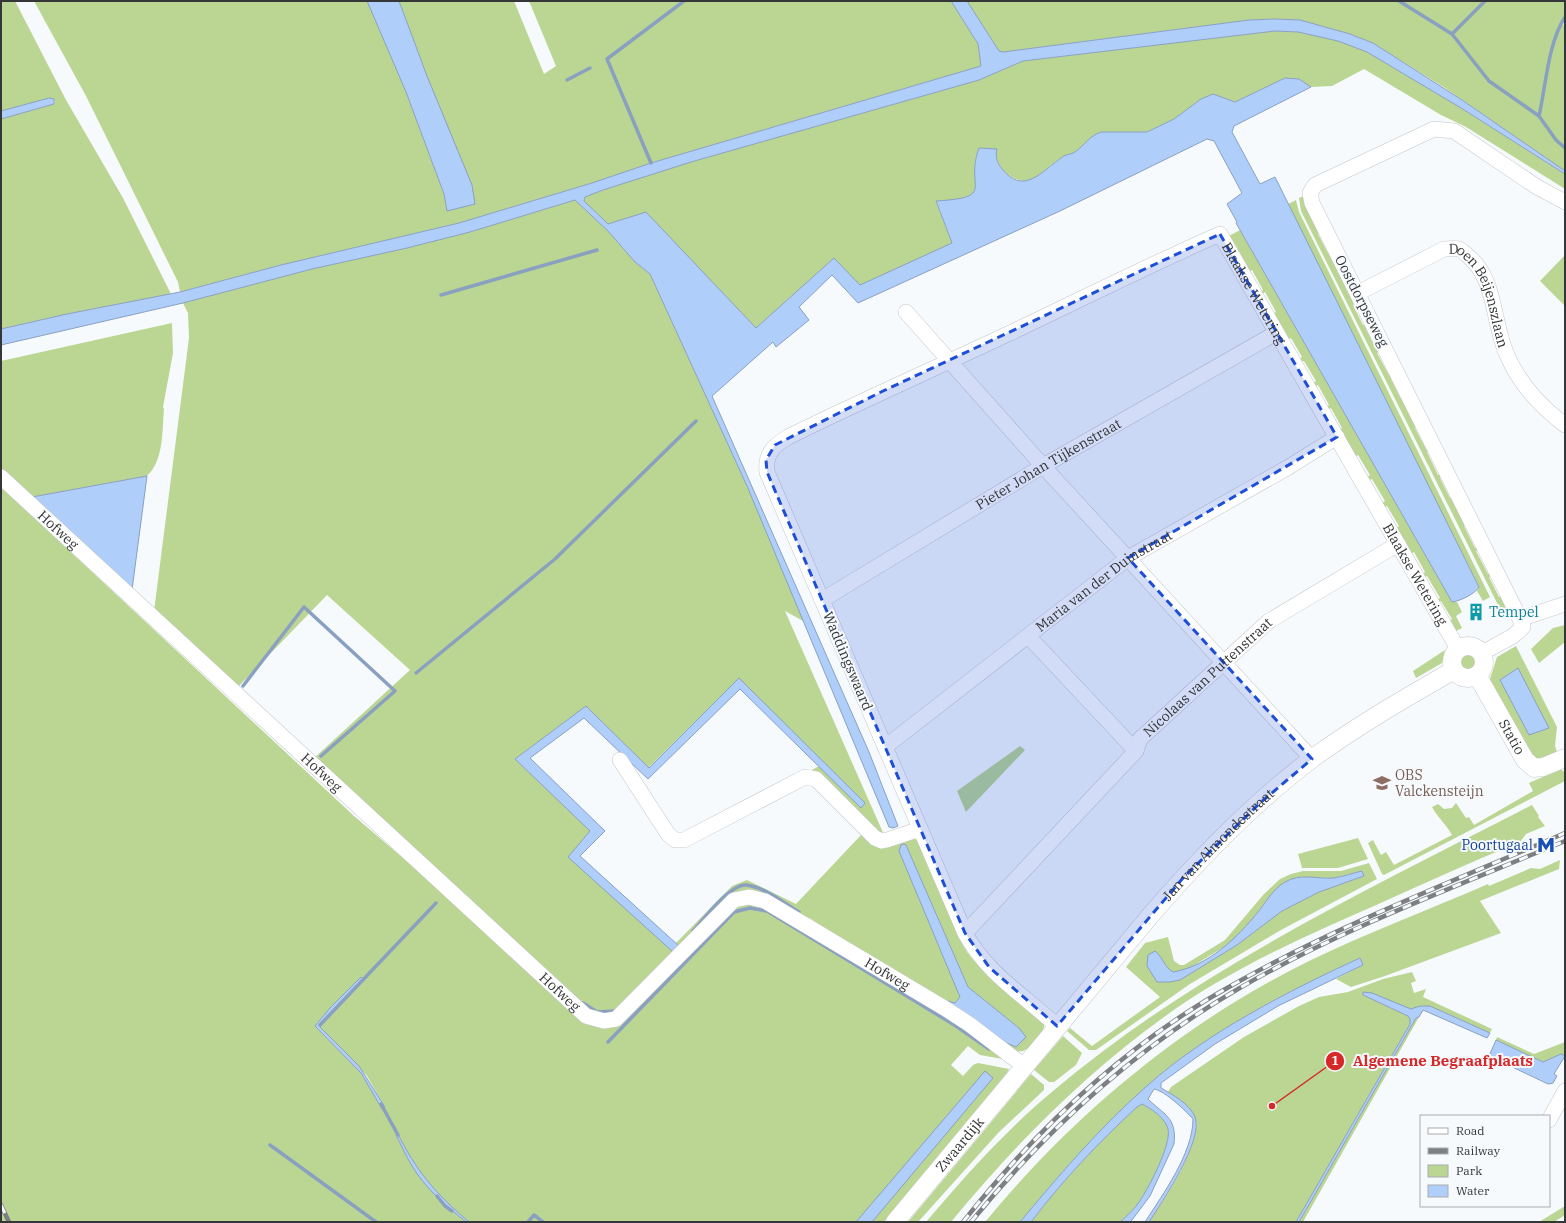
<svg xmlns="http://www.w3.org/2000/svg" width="1566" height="1223" font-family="'IBM Plex Serif',serif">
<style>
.green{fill:#bbd693;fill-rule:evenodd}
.water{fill:#afcefa;stroke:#8aa0c0}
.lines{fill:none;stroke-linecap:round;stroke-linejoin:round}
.stream{stroke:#8aa0c0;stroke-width:3.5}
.minor-casing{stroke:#c4c7ca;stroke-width:16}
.tertiary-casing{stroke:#c4c7ca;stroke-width:19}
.minor{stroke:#fff;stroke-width:15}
.tertiary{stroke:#fff;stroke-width:18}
.rail-casing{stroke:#7e7f82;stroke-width:4.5}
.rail{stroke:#f7fafd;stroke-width:3;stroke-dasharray:9;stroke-linecap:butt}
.marked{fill:#1d4ed8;fill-opacity:0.2;stroke:#1d4ed8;stroke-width:3;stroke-dasharray:8 5;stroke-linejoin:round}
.labels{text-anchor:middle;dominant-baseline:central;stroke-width:4;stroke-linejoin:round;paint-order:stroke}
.street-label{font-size:14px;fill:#353638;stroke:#f7fafd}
.culture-label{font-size:14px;fill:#0d838f;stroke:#f7fafd;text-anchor:start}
.education-label{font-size:14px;fill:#785e54;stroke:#f7fafd;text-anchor:start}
.transit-label{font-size:14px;fill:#164399;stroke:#f7fafd;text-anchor:end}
.leader{fill:none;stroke:#d62828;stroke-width:1.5}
.callout-dot{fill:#d62828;stroke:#f7fafd;stroke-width:1.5}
.mark-label{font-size:12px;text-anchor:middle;font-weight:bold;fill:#fff}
.callout-label{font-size:15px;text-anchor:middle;font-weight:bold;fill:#d62828;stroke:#f7fafd;stroke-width:4;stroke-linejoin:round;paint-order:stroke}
</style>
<rect width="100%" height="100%" fill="#f7fafd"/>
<!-- green -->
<g class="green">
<polygon points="1,1 15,1 66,100 123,198 171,294 67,314 1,329 1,119 54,104 55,101 49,98 1,111"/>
<polygon points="34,1 367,1 406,92 444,194 447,211 427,76 399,1 514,1 544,74 556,66 529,1 951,1 978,44 981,66 651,163 592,183 459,223 281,265 180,292 178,282 86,96"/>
<polygon points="967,1 1565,1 1565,17 1560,24 1565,25 1565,171 1445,88 1373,43 1350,34 1300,20 1274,19 1249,20 1003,52 999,51"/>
<path d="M 1275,31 L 1298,32 L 1338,41 L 1367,52 L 1461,108 L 1565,174 L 1565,189 L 1466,127 L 1441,115 L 1364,69 L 1332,86 L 1311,87 L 1299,79 L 1285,78 L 1235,102 L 1213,94 L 1201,99 L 1174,119 L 1147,132 L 1101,132 C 1089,136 1085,145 1075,152 C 1071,155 1065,156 1061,158 C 1044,167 1034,191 1010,176 C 1002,171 997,163 996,154 L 979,148 C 964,187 999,196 936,202 L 952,243 L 860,286 L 834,258 L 756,328 L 646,213 L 608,224 L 584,201 L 585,197 L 603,190 L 691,162 L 979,80 L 1023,61 Z"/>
<polygon points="1304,196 1322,231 1318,234 1328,253 1332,251 1357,302 1353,305 1363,325 1368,323 1370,327 1366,329 1376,349 1380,347 1381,350 1377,353 1389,375 1393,374 1395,377 1391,379 1401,399 1405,398 1419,426 1415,428 1426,449 1430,448 1431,450 1427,452 1438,475 1442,473 1444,476 1440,478 1450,498 1454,496 1468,524 1464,526 1475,548 1479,546 1480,549 1476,551 1477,553 1488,574 1492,572 1493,575 1489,577 1499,597 1503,595 1511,611 1503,615 1301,211 1299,198"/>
<path d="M 575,200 L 608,231 L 635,262 L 650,274 L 747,486 L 805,622 L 785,611 L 885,837 L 876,835 L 812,770 L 819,766 L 739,678 L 648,768 L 586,706 L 515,759 L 591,831 L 568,857 L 679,946 L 676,943 L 732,886 L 747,880 L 796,904 L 861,835 L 859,832 C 879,841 899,833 918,840 L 967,952 L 989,976 L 1044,1024 C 1045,1034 1032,1048 1023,1051 C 1018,1052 1014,1051 1010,1050 L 811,919 L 749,893 L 622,1012 L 595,1016 L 312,760 L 410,670 L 327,595 L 237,688 L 154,611 L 189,338 L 188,313 L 183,303 L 312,269 L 407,248 L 470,232 ZM 904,844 L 906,845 L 968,987 L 1019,1028 L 947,1003 L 955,1003 L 960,997 L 899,851 Z"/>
<polygon points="1296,200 1299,212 1490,597 1483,601 1477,591 1479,587 1288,204"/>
<polygon points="1240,230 1452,602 1457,602 1462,612 1456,616 1462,628 1454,632 1448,622 1452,619 1441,601 1437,603 1436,600 1440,598 1427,576 1423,578 1422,575 1425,572 1414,552 1410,554 1395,529 1399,526 1387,506 1383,508 1381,504 1385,501 1372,479 1367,481 1366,478 1370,475 1358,455 1354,457 1339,431 1342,428 1331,408 1327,410 1326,408 1329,405 1318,385 1314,387 1312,384 1316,381 1304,361 1300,362 1298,360 1302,357 1291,338 1287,340 1272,314 1276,312 1265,292 1261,295 1259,292 1263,290 1252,270 1248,272 1229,236"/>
<polygon points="1565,255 1565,306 1540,281"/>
<path d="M 172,323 L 173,353 L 163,407 L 164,409 C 162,431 164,460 147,476 L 32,497 L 1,468 L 1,361 Z"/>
<path d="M 1,487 L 354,816 L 452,900 L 606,1027 L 730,909 L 746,902 L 768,906 L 973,1029 L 1003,1059 L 980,1055 L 968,1046 L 951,1065 L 963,1076 L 973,1065 L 978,1063 L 1009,1069 L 1005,1077 L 884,1222 L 1,1222 ZM 361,978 L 362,979 L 332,1011 L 320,1027 L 367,1076 L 385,1107 L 382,1108 L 361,1073 L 315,1026 L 330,1008 Z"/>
<polygon points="1565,625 1565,642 1539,663 1531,649 1553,628"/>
<polygon points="1516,646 1557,727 1555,746 1558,755 1535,761 1489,682 1497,657"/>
<polygon points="1445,650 1442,663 1416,678 1413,671"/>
<circle cx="1468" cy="662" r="7"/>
<polygon points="1020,746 1025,750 966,812 957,791"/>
<path d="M 1561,769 L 1565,773 L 1565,781 L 1384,875 L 1382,874 L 1368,843 L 1373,840 L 1381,855 L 1386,852 L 1394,865 L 1452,835 C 1446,824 1438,818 1432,807 L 1438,804 L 1444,809 L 1452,808 L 1456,803 L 1466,818 L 1469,817 L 1474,825 L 1533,791 L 1529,783 Z"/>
<path d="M 1532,805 L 1539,816 L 1538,817 L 1545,826 L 1526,834 L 1520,842 C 1471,862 1423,884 1374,906 C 1301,938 1229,970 1164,1017 C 1084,1075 1014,1145 951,1222 L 926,1222 C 965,1176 1006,1130 1053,1091 C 1196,970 1367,890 1532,805 Z"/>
<polygon points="1358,838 1368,859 1338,868 1302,868 1298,854"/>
<path d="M 1560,860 L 1559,869 L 1480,901 L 1501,933 L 1385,976 L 1351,987 L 1336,979 L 1363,965 L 1360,958 C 1290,990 1206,1033 1148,1085 C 1101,1126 1060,1174 1020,1222 L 985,1222 C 1074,1114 1183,1023 1309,961 C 1367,933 1428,910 1488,884 L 1489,886 L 1531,868 L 1540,869 Z"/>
<path d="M 1369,863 L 1377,879 L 1281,930 L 1190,984 L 1096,1050 L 1089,1050 L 1067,1031 L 1070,1028 L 1092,1046 L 1160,997 L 1126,967 L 1145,943 L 1168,937 L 1174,961 L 1180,965 L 1184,965 L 1225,940 L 1264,894 L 1280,879 L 1291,874 L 1303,871 L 1341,871 ZM 1362,871 L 1364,876 L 1319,892 L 1282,911 L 1237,945 L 1180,980 L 1147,966 L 1158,954 L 1166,968 L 1173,972 L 1188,969 L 1224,947 L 1243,931 L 1274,891 L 1298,877 L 1334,878 Z"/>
<path d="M 1412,972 L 1416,981 L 1411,983 L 1414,993 L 1426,989 L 1423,997 L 1492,1029 L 1490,1033 L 1430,1006 L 1421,1006 L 1411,1009 L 1363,992 L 1363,995 L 1408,1016 L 1410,1019 L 1410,1024 L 1296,1222 L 1149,1222 C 1169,1192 1192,1159 1197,1123 L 1181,1101 L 1168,1092 L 1171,1087 L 1244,1037 L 1299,1006 L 1319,997 L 1348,992 L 1383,979 Z"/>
<polygon points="1419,1017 1303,1222 1299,1222 1416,1018"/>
<polygon points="1063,1036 1082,1053 1076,1065 1054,1082 1049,1082 1034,1070"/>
<polygon points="1497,1037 1534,1054 1565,1042 1565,1056 1561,1054 1543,1062 1496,1040"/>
<polygon points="1031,1074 1044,1085 1044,1090 999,1132 918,1222 908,1222"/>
<path d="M 1142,1104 C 1152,1109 1165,1118 1168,1129 C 1172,1144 1147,1192 1137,1205 C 1132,1211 1126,1217 1120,1222 L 1031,1222 C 1063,1180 1098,1143 1137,1107 Z"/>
<polygon points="1565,1206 1565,1215 1554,1222 1539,1222"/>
</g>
<!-- water -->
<g class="water">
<polygon points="367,1 399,1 427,76 472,185 475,204 447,211 444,194 406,92"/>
<path d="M 951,1 L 967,1 L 999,51 L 1003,52 L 1249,20 L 1274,19 L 1300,20 L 1350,34 L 1373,43 L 1462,100 L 1565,171 L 1565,174 L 1461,108 L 1367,52 L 1338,41 L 1298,32 L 1275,31 L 1023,61 L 979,80 L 691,162 L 603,190 L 585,197 L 584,201 L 608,224 L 646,212 L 756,328 L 834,258 L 860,285 L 952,243 L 936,201 C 998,197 964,188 979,148 L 997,149 C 995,156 997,163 1002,169 C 1024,196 1042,171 1061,158 C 1065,154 1070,155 1075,152 C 1085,145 1089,136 1101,132 L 1147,132 L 1174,119 L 1201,99 L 1213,94 L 1235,102 L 1285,78 L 1299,79 L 1311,87 L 1234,126 L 1232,132 L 1260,184 L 1275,177 L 1479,587 C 1475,594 1460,601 1452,602 L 1236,223 L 1237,222 L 1227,204 L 1242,193 L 1214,141 L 1207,139 L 1060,211 L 858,303 L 832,275 L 799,307 L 809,320 L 776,347 L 773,342 L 712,396 L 869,752 L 898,826 L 893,828 L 889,827 L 747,486 L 650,274 L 635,262 L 608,231 L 575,200 L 470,232 L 407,248 L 312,269 L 183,303 L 1,345 L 1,329 L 67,314 L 180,292 L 281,265 L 459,223 L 592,183 L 651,163 L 981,66 L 978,44 Z"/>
<polygon points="49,98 54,99 54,104 1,119 1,111"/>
<polygon points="147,476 132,590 32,497"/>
<polygon points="1518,668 1549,728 1529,735 1500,680"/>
<polygon points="739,678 865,803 861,808 740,689 648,779 584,718 530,758 605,831 580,856 679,946 673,952 568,857 590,831 515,759 586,706 649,768"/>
<polygon points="903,844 906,845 968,987 1019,1028 1026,1037 1016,1047 1002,1041 946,1003 948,1001 955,1003 960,997 899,851 901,845"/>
<path d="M 1362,871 L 1364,876 L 1319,892 L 1282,911 L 1237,945 L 1180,980 L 1170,982 L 1157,982 L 1147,966 L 1148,955 L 1155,951 C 1163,957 1164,967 1173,972 C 1208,966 1237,938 1258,912 C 1266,902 1273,889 1285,882 C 1300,873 1316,879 1333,878 C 1342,877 1353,873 1362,871 Z"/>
<path d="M 1360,958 L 1363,965 L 1278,1006 L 1215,1044 L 1161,1083 L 1161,1088 C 1172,1094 1190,1104 1195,1117 C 1204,1140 1162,1202 1149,1222 L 1145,1222 C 1163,1194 1193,1153 1193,1119 C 1185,1110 1165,1091 1154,1089 L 1148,1099 C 1164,1115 1177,1117 1174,1144 L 1150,1196 L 1132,1220 L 1130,1222 L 1120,1222 C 1126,1217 1132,1211 1137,1205 C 1147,1192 1172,1144 1168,1129 C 1165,1118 1152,1109 1142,1104 L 1137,1107 C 1098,1143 1063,1180 1031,1222 L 1020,1222 C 1060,1174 1101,1126 1148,1085 C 1206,1033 1290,990 1360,958 Z"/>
<polygon points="361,977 363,979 332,1011 320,1027 359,1066 385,1107 382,1109 361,1073 315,1026 330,1008"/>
<polygon points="1363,992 1372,993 1411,1009 1420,1006 1430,1006 1490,1033 1487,1038 1423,1010 1419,1017 1416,1018 1299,1222 1296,1222 1410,1024 1410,1019 1408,1016 1363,995"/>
<polygon points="1496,1040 1543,1062 1561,1054 1565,1056 1554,1074 1557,1076 1553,1083 1548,1084 1489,1056"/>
<polygon points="985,1071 993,1078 872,1222 856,1222"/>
<path d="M 397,1132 C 416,1171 436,1194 469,1222 L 466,1222 C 446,1206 425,1188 412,1166 C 406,1156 401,1145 396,1135 Z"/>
</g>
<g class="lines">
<!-- stream -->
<g class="stream">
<polyline points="1399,1 1452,34 1489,81 1539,116 1556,140 1565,148"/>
<polyline points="1452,34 1485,1"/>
<polyline points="567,80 590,68"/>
<path d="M 1539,116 C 1546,85 1548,43 1565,17"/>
<polyline points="651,163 607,59 684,1"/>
<polyline points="441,295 597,250"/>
<polyline points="416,673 555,559 696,421"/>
<polyline points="243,686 304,607 395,691 321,756"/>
<path d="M 693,931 C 704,919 730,884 746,885 C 765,887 783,903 799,912"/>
<polyline points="583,1003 597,1012 614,1011"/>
<polyline points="320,1025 436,903"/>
<polyline points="608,1042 734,912 750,908 767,911 956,1026 989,1049"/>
<polyline points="381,1104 398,1135"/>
<polyline points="270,1145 376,1222"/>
<polyline points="437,1196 445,1206 452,1211"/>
<polyline points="528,1222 534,1215 543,1222"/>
</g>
<!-- minor casing -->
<g class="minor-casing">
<g id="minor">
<path id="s1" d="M 1358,293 L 1444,249 C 1448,249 1456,248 1459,249 C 1462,250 1465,254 1467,255 C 1497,279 1492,322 1507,355 C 1519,383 1541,407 1565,425"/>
<polyline points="906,312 1043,466 1312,759"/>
<path id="s2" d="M 1,477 L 586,1016 L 604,1021 L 616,1019 L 734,900 L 749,897 L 765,901 L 946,1009 L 969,1024 L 1024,1066"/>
<path id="s3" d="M 822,600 L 1043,466 L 1276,333"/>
<polyline points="1520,619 1565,604"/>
<polyline points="1028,636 1136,751"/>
<polyline points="1482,653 1513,636 1523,627 1520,619 1312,203 1310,193 1315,185 1434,129 1454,131 1537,187 1565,202"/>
<path id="s4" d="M 885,747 L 1128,558 L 1287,468 L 1337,437"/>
<polyline points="620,760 668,834 675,840 684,840 805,777 816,779 875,838 882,841 887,840 920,829"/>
<path id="s5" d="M 965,933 L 1136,751 L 1140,739 L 1269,621 L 1398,544"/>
<path id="s6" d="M 1057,1026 C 1025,996 986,973 965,933 L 767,472 C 765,454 773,446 788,437 C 861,401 936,368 1010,333 C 1080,300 1149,265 1220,234 L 1458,649"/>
<polyline points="1549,1120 1565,1091"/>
</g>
</g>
<!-- tertiary casing -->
<g class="tertiary-casing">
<g id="tertiary">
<circle cx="1468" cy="662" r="16"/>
<path id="s7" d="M 1477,675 L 1525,760 L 1534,768 L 1543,767 L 1565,758"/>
<path id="s8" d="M 895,1222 L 1150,916 C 1199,859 1253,803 1313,758 C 1358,725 1406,698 1454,670"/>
</g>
</g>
<!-- minor -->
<use href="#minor" class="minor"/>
<!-- tertiary -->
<use href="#tertiary" class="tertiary"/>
<!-- rail casing -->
<g class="rail-casing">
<g id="rail">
<polyline points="1,1205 9,1222"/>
<path d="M 963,1222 C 1038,1127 1130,1041 1236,983 C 1341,924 1454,881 1565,833"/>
<path d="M 971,1222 C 1046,1130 1135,1049 1238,989 C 1341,929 1455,887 1565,841"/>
</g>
</g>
<!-- rail -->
<use href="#rail" class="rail"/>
</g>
<!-- marked area -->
<path class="marked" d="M 1220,234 L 1337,437 L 1128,558 L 1312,759 L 1260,803 L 1183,878 L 1057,1026 L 989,967 L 965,933 L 767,472 L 766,460 L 775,445 L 883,391 Z"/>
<!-- icons -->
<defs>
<g id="building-bare" transform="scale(1.38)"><path d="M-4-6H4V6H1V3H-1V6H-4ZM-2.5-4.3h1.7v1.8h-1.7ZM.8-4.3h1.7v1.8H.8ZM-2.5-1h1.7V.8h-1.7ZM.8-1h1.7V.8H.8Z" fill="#0f9aa8" stroke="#f7fafd" stroke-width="2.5" paint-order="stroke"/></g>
<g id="school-bare" transform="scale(1.38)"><path d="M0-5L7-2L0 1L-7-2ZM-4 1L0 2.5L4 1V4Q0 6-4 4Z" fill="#8d6e63" stroke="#f7fafd" stroke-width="2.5" paint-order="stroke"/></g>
<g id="metro-bare" transform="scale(1.38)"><path d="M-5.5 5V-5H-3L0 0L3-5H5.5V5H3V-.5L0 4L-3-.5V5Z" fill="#1a4fb4" stroke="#f7fafd" stroke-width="2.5" paint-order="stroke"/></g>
</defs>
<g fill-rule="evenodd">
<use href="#building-bare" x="1476" y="612"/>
<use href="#school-bare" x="1382" y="783"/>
<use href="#metro-bare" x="1546" y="845"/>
</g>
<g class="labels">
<!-- street labels -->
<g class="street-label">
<text stroke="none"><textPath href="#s6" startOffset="1223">Blaakse Wetering</textPath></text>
<text transform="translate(1362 301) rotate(63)">Oostdorpseweg</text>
<text stroke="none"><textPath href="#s1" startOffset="162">Doen Beijenszlaan</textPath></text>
<text stroke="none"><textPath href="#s3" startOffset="264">Pieter Johan Tijkenstraat</textPath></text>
<text stroke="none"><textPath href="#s2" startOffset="78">Hofweg</textPath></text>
<text stroke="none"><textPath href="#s6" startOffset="1547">Blaakse Wetering</textPath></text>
<text stroke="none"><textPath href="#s4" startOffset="275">Maria van der Duinstraat</textPath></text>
<text transform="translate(848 661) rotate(67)">Waddingswaard</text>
<text stroke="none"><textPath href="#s5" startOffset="354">Nicolaas van Puttenstraat</textPath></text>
<text stroke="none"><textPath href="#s7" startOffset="71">Statio</textPath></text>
<text stroke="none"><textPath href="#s2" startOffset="436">Hofweg</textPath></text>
<text stroke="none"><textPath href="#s8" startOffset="497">Jan van Almondestraat</textPath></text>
<text stroke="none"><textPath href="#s2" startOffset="1168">Hofweg</textPath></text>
<text stroke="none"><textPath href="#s2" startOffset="760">Hofweg</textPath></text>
<text stroke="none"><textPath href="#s8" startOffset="101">Zwaardijk</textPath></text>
</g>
<!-- culture labels -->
<g class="culture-label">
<text x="1489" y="612">Tempel</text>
</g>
<!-- education labels -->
<g class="education-label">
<text x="1395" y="775">OBS<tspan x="1395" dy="16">Valckensteijn</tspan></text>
</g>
<!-- transit labels -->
<g class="transit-label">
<text x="1533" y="845">Poortugaal</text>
</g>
</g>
<!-- callouts -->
<path class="leader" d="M1272 1106L1335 1061"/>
<g class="callout-dot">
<circle cx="1272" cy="1106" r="4"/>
<circle cx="1335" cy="1061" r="10"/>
</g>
<g class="mark-label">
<text x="1335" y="1065">1</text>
</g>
<g class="callout-label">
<text x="1443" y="1066">Algemene Begraafplaats</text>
</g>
<!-- border -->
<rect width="1566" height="1223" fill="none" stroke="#353638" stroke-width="4"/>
<!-- legend -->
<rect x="1420" y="1115" width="130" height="92" fill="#f7fafd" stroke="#a9acae"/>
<rect x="1428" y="1128" width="20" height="6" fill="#ffffff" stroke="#a9acae"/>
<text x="1456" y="1135" font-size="12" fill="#353638">Road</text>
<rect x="1428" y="1148" width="20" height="6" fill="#7e7f82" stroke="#a9acae"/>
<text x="1456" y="1155" font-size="12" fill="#353638">Railway</text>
<rect x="1428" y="1165" width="20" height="12" fill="#bbd693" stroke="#a9acae"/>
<text x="1456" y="1175" font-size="12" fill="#353638">Park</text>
<rect x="1428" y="1185" width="20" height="12" fill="#afcefa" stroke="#a9acae"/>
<text x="1456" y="1195" font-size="12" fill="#353638">Water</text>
</svg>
